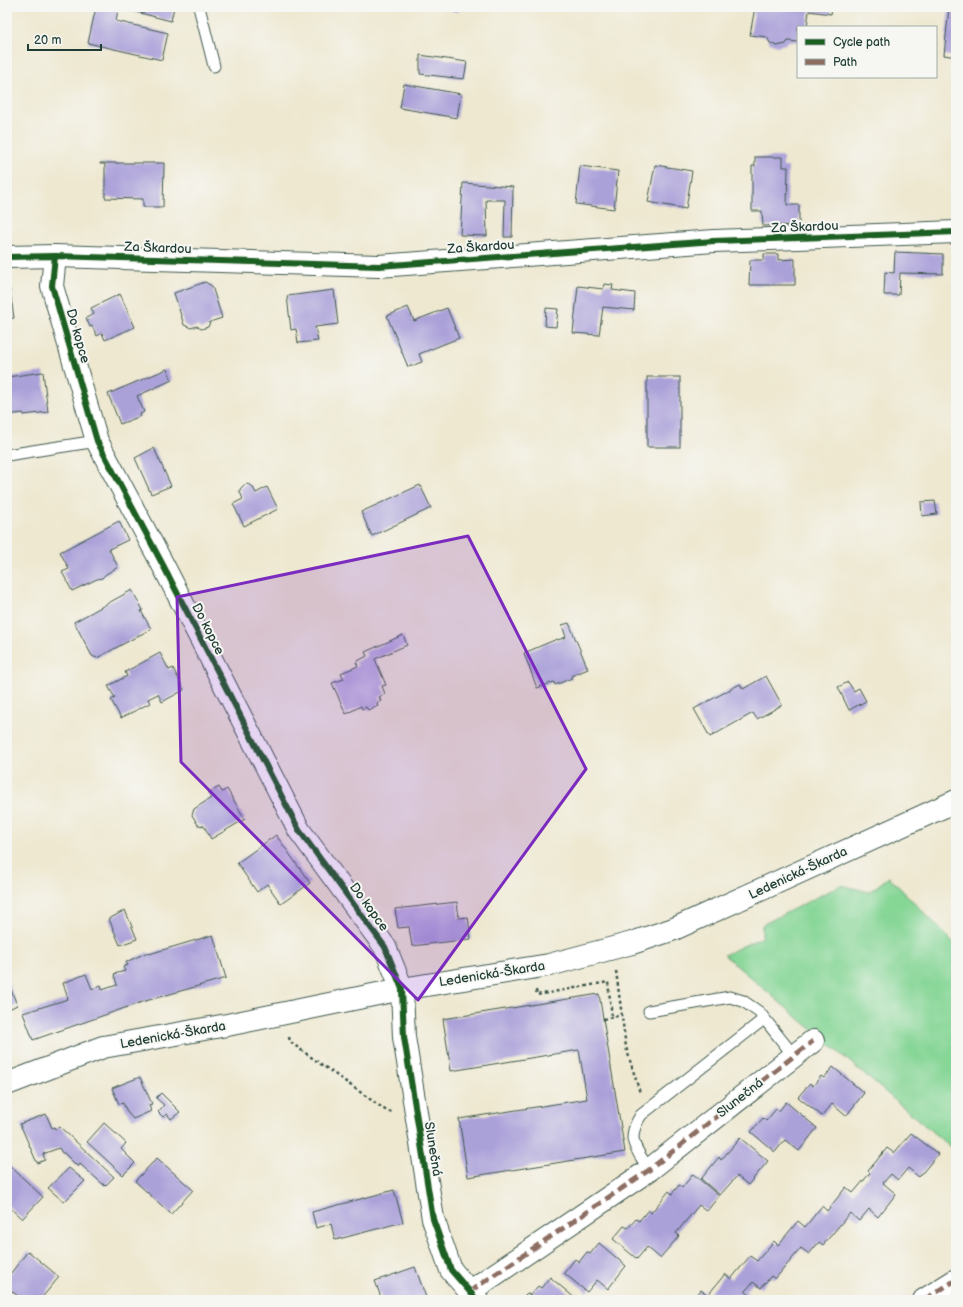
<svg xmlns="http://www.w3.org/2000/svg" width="963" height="1307" font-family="'Balsamiq Sans',sans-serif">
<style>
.green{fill:#86d696;stroke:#528a65}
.building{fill:#aba1d9}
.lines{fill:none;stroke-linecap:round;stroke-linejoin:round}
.service-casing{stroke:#3e574b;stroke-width:13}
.minor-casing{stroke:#3e574b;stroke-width:24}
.secondary-casing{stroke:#3e574b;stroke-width:24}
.path{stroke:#3e574b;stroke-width:2.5;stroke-dasharray:3 3;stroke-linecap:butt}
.service{stroke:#fff;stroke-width:11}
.minor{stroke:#fff;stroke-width:22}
.secondary{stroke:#fff;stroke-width:22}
.quiet{stroke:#8d6e63;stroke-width:5;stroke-dasharray:10 5;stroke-linecap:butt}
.cycleway-casing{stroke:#f6f6f2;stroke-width:8}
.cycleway{stroke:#1b5e20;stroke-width:6}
.marked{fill:#7b2cbf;fill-opacity:0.2;stroke:#7b2cbf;stroke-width:3;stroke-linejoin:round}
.labels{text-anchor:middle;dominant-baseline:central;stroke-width:4;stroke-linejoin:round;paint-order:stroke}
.street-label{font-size:13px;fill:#1f3d34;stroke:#f6f6f2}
</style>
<rect width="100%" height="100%" fill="#f6f6f2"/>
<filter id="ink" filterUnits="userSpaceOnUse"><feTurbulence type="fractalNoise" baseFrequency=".025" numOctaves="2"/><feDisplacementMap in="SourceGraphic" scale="8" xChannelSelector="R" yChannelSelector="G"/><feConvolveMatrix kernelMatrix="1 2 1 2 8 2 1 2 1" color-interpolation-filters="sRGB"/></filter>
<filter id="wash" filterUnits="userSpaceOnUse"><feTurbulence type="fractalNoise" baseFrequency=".012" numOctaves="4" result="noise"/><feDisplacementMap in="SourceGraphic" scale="16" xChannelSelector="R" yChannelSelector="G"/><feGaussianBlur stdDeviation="0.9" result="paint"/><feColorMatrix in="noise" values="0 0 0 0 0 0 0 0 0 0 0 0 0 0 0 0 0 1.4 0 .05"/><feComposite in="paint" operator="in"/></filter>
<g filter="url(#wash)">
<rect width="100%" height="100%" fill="#eee8d0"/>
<!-- green -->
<polygon class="green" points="889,877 956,945 956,1152 724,955 762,937 762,925 841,885 869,892"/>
<g id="blocks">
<!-- building -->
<g class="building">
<polygon points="96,7 103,7 118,10 116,21 168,33 162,60 88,43"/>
<polygon points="117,7 174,7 171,21"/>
<polygon points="442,7 464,7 457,12"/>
<polygon points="755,7 832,7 831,14 809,11 807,27 798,27 798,42 788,41 786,44 777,46 770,43 767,37 750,35"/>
<polygon points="949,7 956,7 956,57 944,55"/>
<polygon points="420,55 467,62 464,79 420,74"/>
<polygon points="404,84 461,94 457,118 400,108"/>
<polygon points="755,157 783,157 783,167 788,167 787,205 799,205 799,225 763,226 762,211 752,211 752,166 755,166"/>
<polygon points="100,163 164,163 163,207 143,207 143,199 105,198 105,164 100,164"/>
<polygon points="655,165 692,171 686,209 648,202"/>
<polygon points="580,166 618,171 614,209 576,204"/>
<polygon points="463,183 513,187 512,237 504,237 505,200 486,200 487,236 460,235"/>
<polygon points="895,252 943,254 943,274 900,273 899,295 884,295 885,272 894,273"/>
<polygon points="764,254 778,254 778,260 795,259 795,285 749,285 750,260 764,260"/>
<polygon points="205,282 212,286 222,318 210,322 208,327 201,329 197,326 191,328 184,325 174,293"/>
<polygon points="9,284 14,318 7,319 7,285"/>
<polygon points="604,284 613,285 612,290 635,293 634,310 603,307 599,335 573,333 578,286 603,289"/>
<polygon points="334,290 338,324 315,327 318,341 298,343 296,329 291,330 287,296"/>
<polygon points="120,294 135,327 105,340 102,333 97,336 92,326 90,327 86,318 94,314 91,308"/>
<polygon points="408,307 414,321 447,308 459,338 419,354 422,362 408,367 387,316"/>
<polygon points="546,308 558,309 556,327 545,326"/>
<polygon points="167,369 172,380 137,396 144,412 140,414 141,416 120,424 108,394"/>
<polygon points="43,372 48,412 24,415 23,413 7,415 7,377"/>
<rect x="647" y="377" width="33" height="70"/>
<polygon points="154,448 171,486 151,494 135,458"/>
<polygon points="247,484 252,486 256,493 267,487 278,509 244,526 233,504 243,499 240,492 240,489 244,485"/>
<polygon points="420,485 431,508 372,536 361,512"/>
<polygon points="935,501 937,514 922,516 921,502"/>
<polygon points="119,521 128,540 109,549 118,567 106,574 102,578 97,579 72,591 62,572 69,569 60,552"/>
<polygon points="132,590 143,610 141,611 151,629 97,658 92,656 74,622"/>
<polygon points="569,623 588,669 571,676 572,678 555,685 554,682 537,688 524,653 557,639 558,640 566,637 562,625"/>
<polygon points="403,635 407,645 375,659 386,685 382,686 385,694 379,697 381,701 377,703 378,706 368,710 366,707 362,709 361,706 346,714 332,683 344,679 341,673 358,666 356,662 367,656 365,652"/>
<polygon points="160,653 169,670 173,668 184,690 162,702 158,694 148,699 150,703 121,718 111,700 115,698 108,686 127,676 125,672"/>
<polygon points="766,676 782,705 757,719 753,713 710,737 694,709 740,684 743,689"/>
<polygon points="848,682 854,691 859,688 866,701 849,710 838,687"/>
<polygon points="219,787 222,792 227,789 245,819 211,839 204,826 198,825 192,815 194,809 211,798 208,793"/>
<polygon points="276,835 310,883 281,904 267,884 257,892 237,863"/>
<polygon points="457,902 459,918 468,917 471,939 412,946 409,927 398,928 395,909"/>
<polygon points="125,910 137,939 120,945 109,919"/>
<polygon points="213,935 226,978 142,1002 33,1040 23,1013 68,999 63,983 86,974 92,989 101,985 102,990 117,985 114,974 125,971 123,967 128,965 126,962 148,952 149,954"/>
<polygon points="7,979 17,1005 7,1010"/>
<polygon points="599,994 625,1152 468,1177 459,1119 587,1099 579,1050 451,1071 443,1019"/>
<polygon points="833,1067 864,1093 846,1116 832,1104 822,1116 798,1097 810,1083 813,1086 821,1076 824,1078"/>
<polygon points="140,1077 152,1104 149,1105 151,1111 133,1119 127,1112 123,1103 119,1104 112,1088"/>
<polygon points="161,1093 180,1112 171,1119 167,1114 163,1117 158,1112 164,1105 156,1098"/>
<polygon points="786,1102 817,1128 799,1151 785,1140 775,1152 751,1132 763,1118 766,1121 776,1109 779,1111"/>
<polygon points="46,1114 52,1128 54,1127 55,1129 60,1127 114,1177 105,1186 80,1164 78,1167 64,1153 62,1153 59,1148 43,1154 45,1160 37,1163 20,1124"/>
<polygon points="104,1123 126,1143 121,1149 135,1163 123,1175 87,1142"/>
<polygon points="911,1133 938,1154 919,1177 908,1168 898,1180 891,1174 883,1183 896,1194 878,1217 869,1209 859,1221 850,1213 823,1245 819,1242 809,1254 801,1248 775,1279 771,1276 761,1288 753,1282 745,1291 752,1297 749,1300 692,1300 701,1290 708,1295 725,1274 731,1279 750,1256 757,1261 774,1241 778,1245 798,1221 805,1227 822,1206 827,1211 846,1187 853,1193 870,1173 868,1171 887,1148 894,1153"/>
<polygon points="740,1138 768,1161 748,1185 737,1176 720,1195 701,1179 719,1157 721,1160"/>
<polygon points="157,1158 193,1190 171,1214 135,1181"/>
<polygon points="7,1163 43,1197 22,1219 7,1205"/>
<polygon points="69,1168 85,1181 64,1202 48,1188"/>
<polygon points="693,1174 719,1196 707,1211 699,1205 676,1233 679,1236 660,1258 647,1247 637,1259 613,1239 624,1226 628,1228 636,1219 639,1221 648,1210 651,1213 669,1191 672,1194 679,1185 682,1188"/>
<polygon points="394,1190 403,1222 335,1240 331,1224 316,1228 312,1212"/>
<polygon points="599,1243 626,1266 608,1289 597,1280 587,1292 564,1273 575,1259 579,1262 587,1252 590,1254"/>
<polygon points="28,1251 59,1277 40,1300 19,1300 18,1299 19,1297 8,1288 10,1287 7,1285 7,1278"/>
<polygon points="415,1267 427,1300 382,1300 375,1281"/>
<polygon points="550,1277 577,1300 520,1300 527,1293 530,1295 538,1286 541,1288"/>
</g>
</g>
</g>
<g filter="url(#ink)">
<use href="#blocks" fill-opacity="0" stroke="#3e574b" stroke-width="1"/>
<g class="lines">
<!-- service casing -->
<g class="service-casing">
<g id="service">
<polyline points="199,7 214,66"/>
<polyline points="7,455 97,441"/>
<polyline points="649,1011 730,997 743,1001 759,1012 794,1056"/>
<path d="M 649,1170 C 636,1148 625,1140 641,1115 L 764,1019"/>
</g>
</g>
<!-- minor casing -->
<g class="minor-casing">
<g id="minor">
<polyline points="55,256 52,286 97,441 164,567 299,830 385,947 402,989 404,1037 433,1219 451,1270 477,1300"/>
<polyline points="7,257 55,256 379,266 714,241 956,232"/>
<polyline points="469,1292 649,1170 813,1041"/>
<polyline points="924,1300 956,1280"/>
</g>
</g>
<!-- secondary casing -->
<g class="secondary-casing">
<polyline id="secondary" points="7,1084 103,1047 227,1025 402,989 549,965 632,943 674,929 956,801"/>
</g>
<!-- path -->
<g class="path">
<polyline points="616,971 626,1047 640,1093"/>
<polyline points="536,990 537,995 608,982 612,1017"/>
<polyline points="603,1019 622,1015"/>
<polyline points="289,1037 290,1042 388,1112 393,1111"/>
</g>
<!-- service -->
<use href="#service" class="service"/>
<!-- minor -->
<use href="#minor" class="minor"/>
<!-- secondary -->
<use href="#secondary" class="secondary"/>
<!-- quiet -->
<g class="quiet">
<polyline points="469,1292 649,1170 813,1041"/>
<polyline points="924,1300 956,1280"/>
</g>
<!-- cycleway casing -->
<g class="cycleway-casing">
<g id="cycleway">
<polyline points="55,256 52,286 97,441 164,567 299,830 385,947 402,989 404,1037 433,1219 451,1270 477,1300"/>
<polyline points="7,257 55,256 379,266 714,241 956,232"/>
</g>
</g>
<!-- cycleway -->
<use href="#cycleway" class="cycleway"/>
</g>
</g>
<!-- marked area -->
<path class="marked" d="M 468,536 L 586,769 L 418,1000 L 181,762 L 177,597 Z"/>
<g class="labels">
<!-- street labels -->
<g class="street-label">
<text transform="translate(805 227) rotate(-2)">Za Škardou</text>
<text transform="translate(481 247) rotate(-4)">Za Škardou</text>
<text transform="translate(158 248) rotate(2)">Za Škardou</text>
<text transform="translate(78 336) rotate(74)">Do kopce</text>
<text transform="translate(208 629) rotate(63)">Do kopce</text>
<text transform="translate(798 873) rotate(-25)">Ledenická-Škarda</text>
<text transform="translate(369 907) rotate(54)">Do kopce</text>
<text transform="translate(492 974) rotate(-9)">Ledenická-Škarda</text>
<text transform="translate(173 1035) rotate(-10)">Ledenická-Škarda</text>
<text transform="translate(740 1098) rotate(-38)">Slunečná</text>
<text transform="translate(433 1149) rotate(81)">Slunečná</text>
</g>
</g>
<!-- margin -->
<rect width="963" height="1307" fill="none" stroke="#f6f6f2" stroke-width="24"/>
<!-- legend -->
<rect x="797" y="26" width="140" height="52" fill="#f6f6f2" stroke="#a0aca6"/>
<rect x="805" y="39" width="20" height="6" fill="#1b5e20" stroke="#a0aca6"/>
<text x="833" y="46" font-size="12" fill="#1f3d34">Cycle path</text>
<rect x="805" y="59" width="20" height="6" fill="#8d6e63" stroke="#a0aca6"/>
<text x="833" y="66" font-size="12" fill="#1f3d34">Path</text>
<!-- scale -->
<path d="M28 44v6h73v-6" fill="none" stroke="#1f3d34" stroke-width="2"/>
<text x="34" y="44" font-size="12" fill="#1f3d34" stroke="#f6f6f2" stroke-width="3" paint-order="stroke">20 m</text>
</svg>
